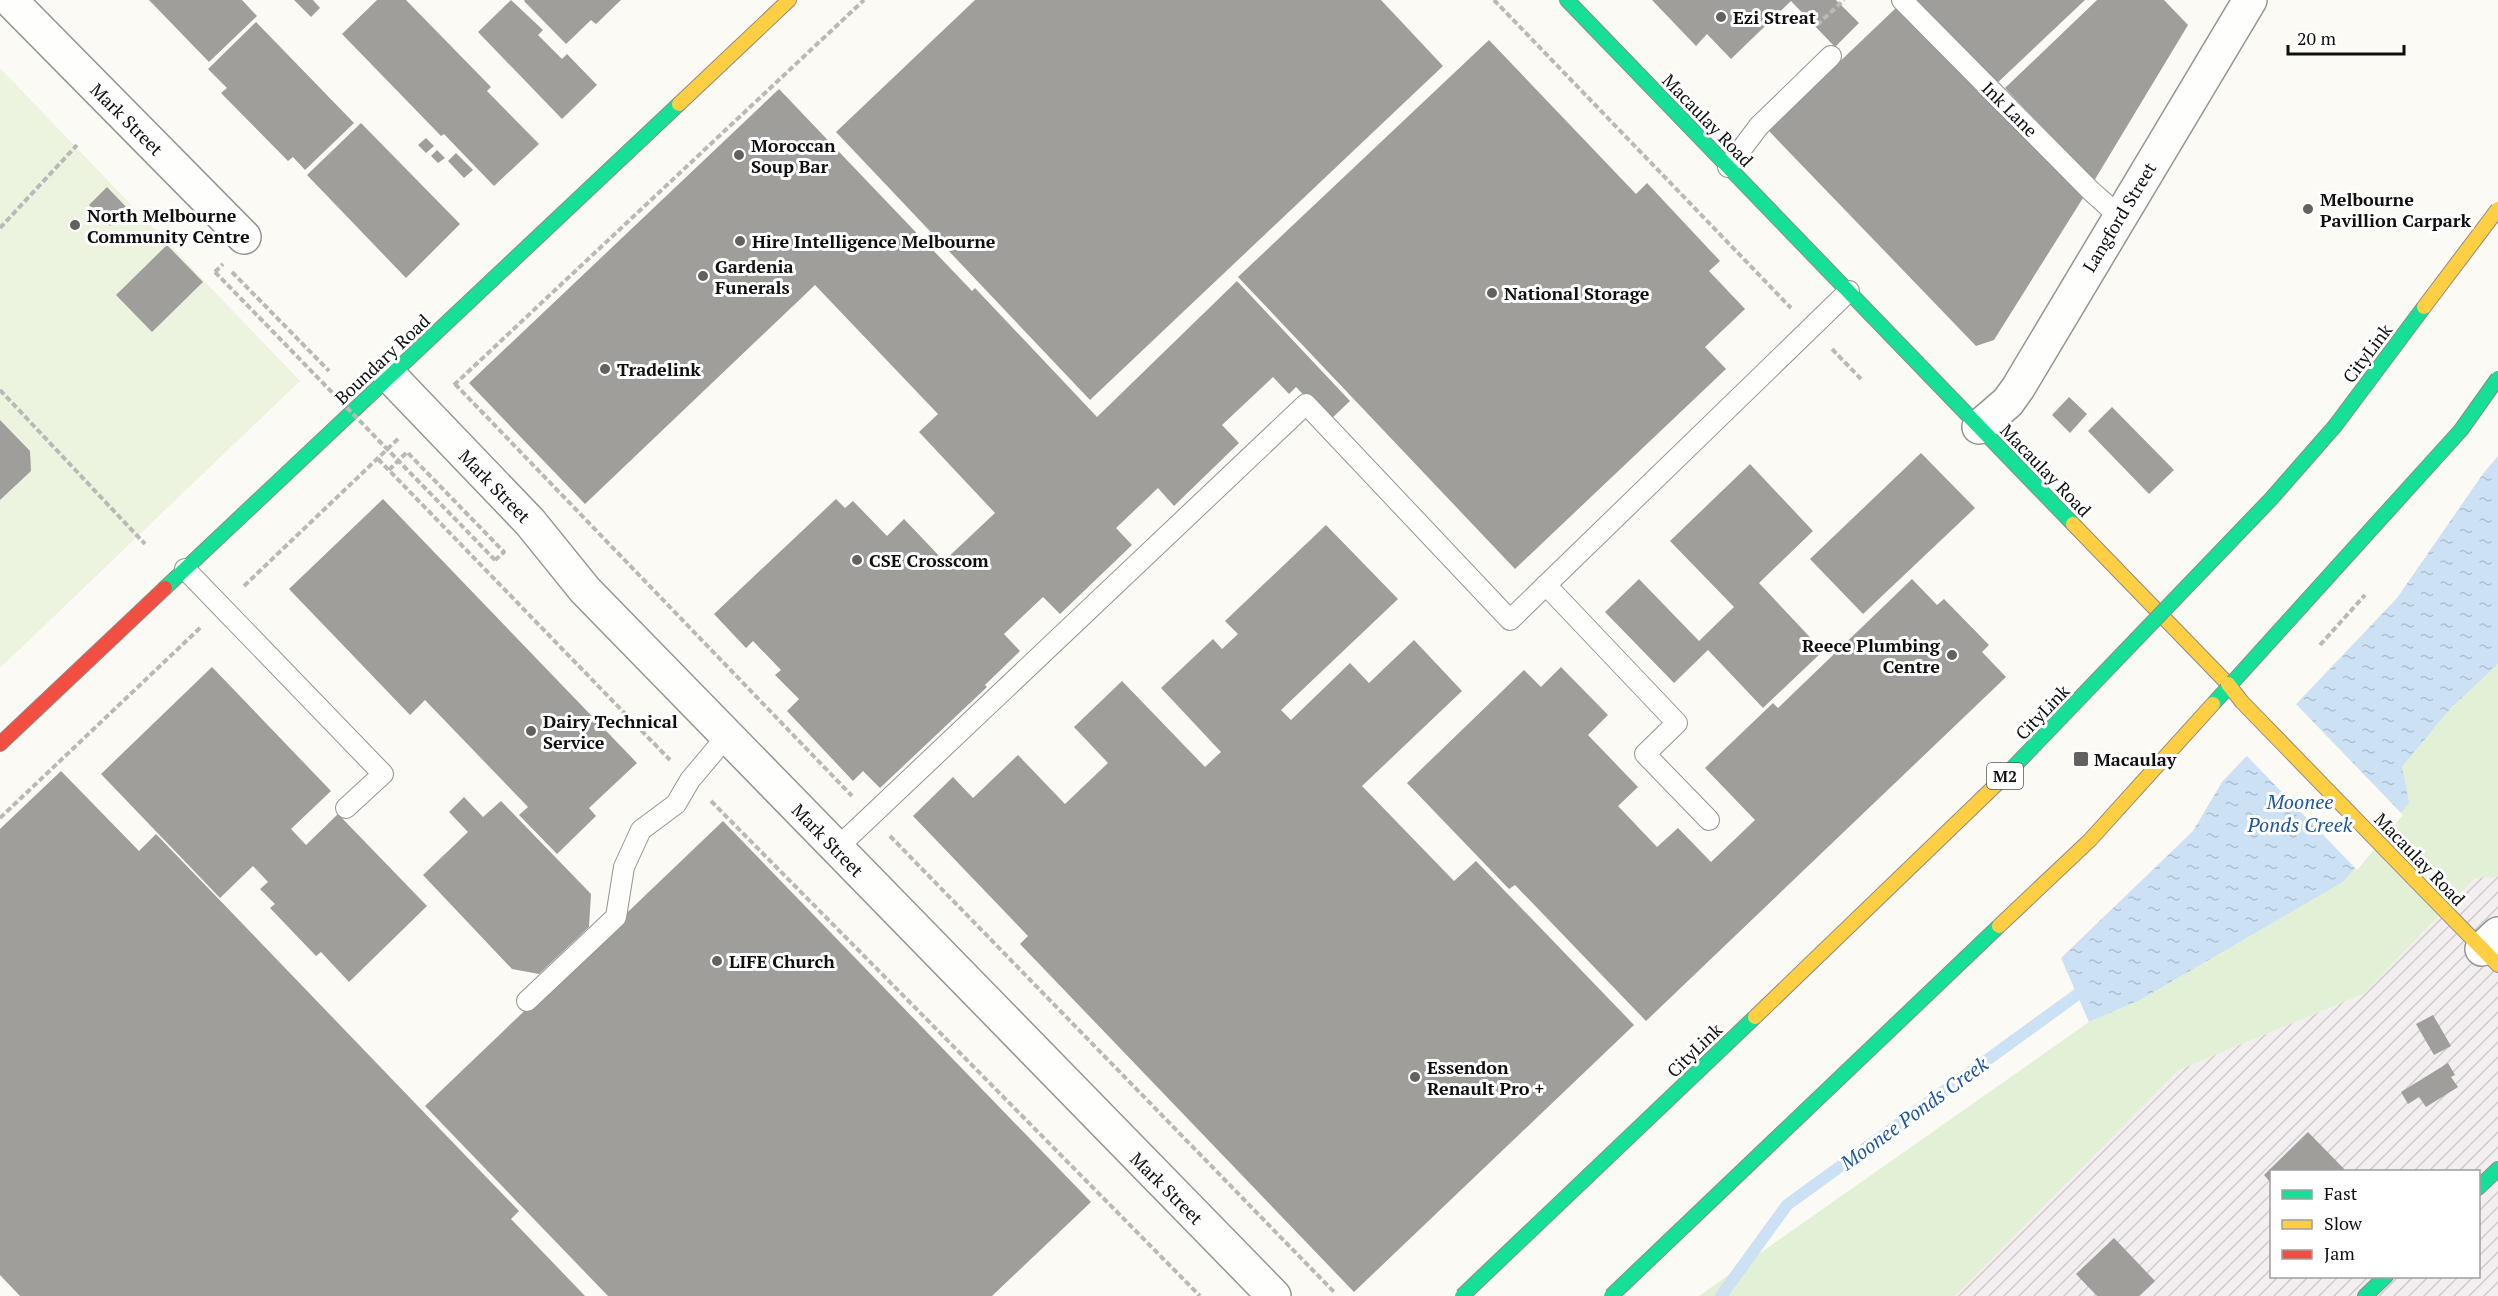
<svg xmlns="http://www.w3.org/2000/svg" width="2498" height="1296" font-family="'PT Serif',serif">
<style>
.industrial{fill:url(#industrial-furrows);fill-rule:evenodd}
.park{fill:#e2f0d5}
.pitch{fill:#ecf4df}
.water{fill:url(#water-ripples)}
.pier{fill:#fbfaf4}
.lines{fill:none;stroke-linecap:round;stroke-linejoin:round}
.stream{stroke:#cce1f4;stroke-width:12}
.building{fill:#9f9e9a}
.lane-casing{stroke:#959592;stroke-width:22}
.street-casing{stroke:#959592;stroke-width:36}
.fast-casing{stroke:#8c8b89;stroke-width:16}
.slow-casing{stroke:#8c8b89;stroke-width:16}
.jam-casing{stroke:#8c8b89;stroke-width:16}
.path{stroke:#b9b9b8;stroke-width:4;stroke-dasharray:6 3;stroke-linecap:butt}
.lane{stroke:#fefefd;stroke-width:20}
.street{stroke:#fefefd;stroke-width:33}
.fast{stroke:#16e098;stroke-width:14}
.slow{stroke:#ffcf43;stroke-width:14}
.jam{stroke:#f24e42;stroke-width:14}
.fast-bridge-casing{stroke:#8c8b89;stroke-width:16;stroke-linecap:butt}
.slow-bridge-casing{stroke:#8c8b89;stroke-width:16;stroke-linecap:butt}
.path-bridge{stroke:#b9b9b8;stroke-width:4;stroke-dasharray:6 3;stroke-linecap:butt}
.fast-bridge{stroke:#16e098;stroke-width:14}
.slow-bridge{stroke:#ffcf43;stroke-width:14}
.poi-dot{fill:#62615f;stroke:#fff;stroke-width:2}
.labels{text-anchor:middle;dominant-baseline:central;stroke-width:6;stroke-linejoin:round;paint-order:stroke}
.shield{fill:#fff;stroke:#575757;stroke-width:1.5}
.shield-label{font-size:16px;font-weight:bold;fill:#0f0f0f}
.poi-label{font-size:18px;font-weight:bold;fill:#0f0f0f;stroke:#fff;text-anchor:start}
.street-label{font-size:18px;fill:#0f0f0f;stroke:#fff}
.water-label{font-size:20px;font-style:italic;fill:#1c559c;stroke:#fff}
</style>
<defs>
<pattern id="industrial-furrows" width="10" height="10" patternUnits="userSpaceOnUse" patternTransform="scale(1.5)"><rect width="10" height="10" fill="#f3eef0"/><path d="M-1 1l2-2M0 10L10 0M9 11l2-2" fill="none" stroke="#cfcbcd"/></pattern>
<pattern id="water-ripples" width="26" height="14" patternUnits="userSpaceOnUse" patternTransform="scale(1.5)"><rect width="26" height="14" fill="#cce1f4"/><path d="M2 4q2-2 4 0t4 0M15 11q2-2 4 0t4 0" fill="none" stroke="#aec0d0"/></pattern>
</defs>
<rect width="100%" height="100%" fill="#fbfaf4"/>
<!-- industrial -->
<path class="industrial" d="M 2498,845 L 2498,1296 L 1955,1296 L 2179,1070 L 2363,994 ZM 2272,1172 L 2478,1172 L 2478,1276 L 2272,1276 Z"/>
<!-- park -->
<polygon class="park" points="2498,664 2498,877 2475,878 2363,994 2179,1070 1955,1296 1699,1296 2089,1022 2140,1000 2343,882 2402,767 2451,708"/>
<!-- pitch -->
<polygon class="pitch" points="0,68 300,381 0,668"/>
<!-- water -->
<polygon class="water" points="2498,452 2498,664 2451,708 2402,767 2409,803 2343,882 2140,1000 2089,1022 2061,958 2193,831 2222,782 2397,598"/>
<!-- pier -->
<g class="pier">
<polygon points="2498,449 2498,456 2461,500 2496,451"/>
<polygon points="2294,702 2403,815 2357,870 2245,754"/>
</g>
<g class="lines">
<!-- stream -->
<polyline class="stream" points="1721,1296 1787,1205 2078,994"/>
</g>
<!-- building -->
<g class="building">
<polygon points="149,0 242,0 257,16 209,62"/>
<polygon points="294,0 313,0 320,8 311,17"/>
<polygon points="377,0 406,0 491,87 487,91 539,144 494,186 444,134 441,136 342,34"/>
<polygon points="511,0 543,30 538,35 562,59 567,54 597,85 562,119 478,32"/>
<polygon points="525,0 621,0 596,24 591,20 566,44 524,1"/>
<polygon points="975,0 1381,0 1443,66 1090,400 836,132"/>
<polygon points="1652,0 1836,0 1859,23 1835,47 1791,1 1731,59 1707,34 1696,46"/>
<polygon points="1911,0 2085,0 1994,86"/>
<polygon points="2097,0 2164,0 2188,25 2094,181 2005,88"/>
<polygon points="1898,6 2083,198 1994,340 1976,346 1768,130"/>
<polygon points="256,22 354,123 305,170 293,157 288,161 221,93 227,88 208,69"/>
<polygon points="1489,40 1636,194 1647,183 1720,261 1709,271 1745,309 1705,347 1726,369 1515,569 1238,277"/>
<polygon points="779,89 972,291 975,288 1097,417 1237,281 1350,401 1329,421 1296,387 1289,394 1273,377 1222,425 1239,443 1174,506 1158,488 1116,528 1132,545 1060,614 1043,597 1004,634 1020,651 985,685 987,687 880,788 863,771 853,781 787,711 799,699 775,675 781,670 753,641 746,648 714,614 836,499 845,508 853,501 887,536 904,519 944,561 995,513 919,432 938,414 815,285 585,504 469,383"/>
<polygon points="361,123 460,224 406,278 307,175"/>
<polygon points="426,138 434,146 426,153 418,145"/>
<polygon points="437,150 445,158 438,163 431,156"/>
<polygon points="456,153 473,170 464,178 448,161"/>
<polygon points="107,187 128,209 110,226 89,205"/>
<polygon points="167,245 203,282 152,332 116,295"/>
<polygon points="2069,397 2087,414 2070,433 2052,415"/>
<polygon points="2112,407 2174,470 2149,494 2088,431"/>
<polygon points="0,420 30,451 31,471 0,500"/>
<polygon points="1921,453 1975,508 1863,614 1810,559"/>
<polygon points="1750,464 1813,531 1759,583 1823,651 1763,708 1708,650 1674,683 1605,612 1639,579 1699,641 1734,607 1670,541"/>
<polygon points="383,499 637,763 589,808 596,816 557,854 519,815 528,807 425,700 410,715 289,589"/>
<polygon points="1326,525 1398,599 1281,710 1291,720 1350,663 1369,683 1414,640 1462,691 1362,786 1454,881 1476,861 1634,1025 1354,1292 1020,944 1028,936 913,816 953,777 973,798 1018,755 1065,804 1108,763 1074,727 1122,681 1205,767 1221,752 1161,688 1213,639 1222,649 1238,634 1225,621"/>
<polygon points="1912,579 1937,605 1944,599 1989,645 1982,652 2006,677 1646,1021 1515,885 1509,889 1407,783 1524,670 1541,687 1561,667 1608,715 1588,735 1638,787 1618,806 1657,847 1678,828 1711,862 1755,820 1705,768 1773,703 1778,708"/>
<polygon points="212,667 331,791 291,829 306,845 338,814 427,906 349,982 321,952 316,956 270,908 275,904 260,889 268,882 253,866 220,898 101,774"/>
<polygon points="61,771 139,851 156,834 519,1211 511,1219 585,1296 20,1296 0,1275 0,829"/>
<polygon points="464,797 483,817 501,801 591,894 589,927 539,974 512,969 423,875 468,832 449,812"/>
<polygon points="723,821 1091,1202 992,1296 608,1296 425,1106"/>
<polygon points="2433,1015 2451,1046 2434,1055 2416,1024"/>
<polygon points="2448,1063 2455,1075 2451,1077 2458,1087 2426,1107 2419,1097 2408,1104 2401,1092"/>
<polygon points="2308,1132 2347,1172 2271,1172 2271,1183 2264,1175"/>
<polygon points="2114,1238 2155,1281 2139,1296 2097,1296 2076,1274"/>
</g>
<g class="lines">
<!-- lane casing -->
<g class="lane-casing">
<g id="lane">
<polyline points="1902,0 2091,191 2119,216"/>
<polyline points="1728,167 1759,126 1831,56"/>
<polyline points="185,569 383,774 346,808"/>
<polyline points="1546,585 1677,723 1645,754 1709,820"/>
<polyline points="837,848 1306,404 1510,620 1849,291"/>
<polyline points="527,1001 616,917 624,867 641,830 676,804 690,780 727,736"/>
</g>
</g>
<!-- street casing -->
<g class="street-casing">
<g id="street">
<polyline points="10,0 244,237"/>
<polyline points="390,376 530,522 585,590 1274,1296"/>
<polyline points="1979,427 2008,402 2018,388 2250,0"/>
<polyline points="2482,949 2498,934"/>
</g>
</g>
<!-- fast casing -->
<g class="fast-casing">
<g id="fast">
<polyline points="1567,0 2073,524"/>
<polyline points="165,588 679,104"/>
<polyline points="2478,1188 2498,1169"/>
<polyline points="2365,1296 2386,1276"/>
</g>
</g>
<!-- slow casing -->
<g class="slow-casing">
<g id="slow">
<polyline points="679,104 789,0"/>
<polyline points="2073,524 2228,684"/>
<polyline points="2413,878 2498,965"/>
</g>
</g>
<!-- jam casing -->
<g class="jam-casing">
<polyline id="jam" points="0,744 165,588"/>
</g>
<!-- path -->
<g class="path">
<polyline points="1494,0 1791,308"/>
<polyline points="1817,25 1844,0"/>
<polyline points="0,228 77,145"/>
<polyline points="215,272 223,264"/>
<polyline points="232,272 329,371"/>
<polyline points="1832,349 1861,379"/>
<polyline points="455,384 852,796"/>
<polyline points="454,385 864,0"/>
<polyline points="0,390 145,544"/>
<polyline points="378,459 670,760"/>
<polyline points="389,470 407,452 504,552 495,560"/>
<polyline points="244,586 399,438"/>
<polyline points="2320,645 2365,595"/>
<polyline points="711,801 1200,1296"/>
<polyline points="0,818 201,627"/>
<polyline points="890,836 1335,1293"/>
</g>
<!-- lane -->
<use href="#lane" class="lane"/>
<!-- street -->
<use href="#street" class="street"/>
<!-- fast -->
<use href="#fast" class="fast"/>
<!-- slow -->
<use href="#slow" class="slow"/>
<!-- jam -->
<use href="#jam" class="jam"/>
<!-- fast-bridge casing -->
<g class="fast-bridge-casing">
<g id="fast-bridge">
<polyline points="2213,704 2461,430 2498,378"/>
<polyline points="2002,779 2271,499 2335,426 2424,307"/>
<polyline points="1462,1296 1755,1017"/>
<polyline points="1611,1296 1999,926"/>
</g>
</g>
<!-- slow-bridge casing -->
<g class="slow-bridge-casing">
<g id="slow-bridge">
<polyline points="2424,307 2498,209"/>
<polyline points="2228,684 2242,702 2413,878"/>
<polyline points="1999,926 2090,840 2213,704"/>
<polyline points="1755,1017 2002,779"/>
</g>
</g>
<!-- path-bridge -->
<polyline class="path-bridge" points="215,272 495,560"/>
<!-- fast-bridge -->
<use href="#fast-bridge" class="fast-bridge"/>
<!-- slow-bridge -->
<use href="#slow-bridge" class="slow-bridge"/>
</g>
<!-- markers -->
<g class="poi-dot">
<circle cx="1721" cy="17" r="6"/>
<circle cx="739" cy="155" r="6"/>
<circle cx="2308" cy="209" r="6"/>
<circle cx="75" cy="225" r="6"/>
<circle cx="740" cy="241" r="6"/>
<circle cx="703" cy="276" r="6"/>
<circle cx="1492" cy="293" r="6"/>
<circle cx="605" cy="369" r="6"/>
<circle cx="857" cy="560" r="6"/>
<circle cx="1952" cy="655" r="6"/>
<circle cx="531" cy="731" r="6"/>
<rect x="2073" y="751" width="16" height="16" rx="3"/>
<circle cx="717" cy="961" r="6"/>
<circle cx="1415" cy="1077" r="6"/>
</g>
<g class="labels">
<!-- shield labels -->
<rect class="shield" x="1987" y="763" width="36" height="26" rx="4.5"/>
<g class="shield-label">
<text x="2005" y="776">M2</text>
</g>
<!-- poi labels -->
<g class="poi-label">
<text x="1733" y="17">Ezi Streat</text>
<text x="751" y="145">Moroccan<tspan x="751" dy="21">Soup Bar</tspan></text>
<text x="2320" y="199">Melbourne<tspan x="2320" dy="21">Pavillion Carpark</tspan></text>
<text x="87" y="215">North Melbourne<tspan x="87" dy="21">Community Centre</tspan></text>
<text x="752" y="241">Hire Intelligence Melbourne</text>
<text x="715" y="266">Gardenia<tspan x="715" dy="21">Funerals</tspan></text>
<text x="1504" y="293">National Storage</text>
<text x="617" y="369">Tradelink</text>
<text x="869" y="560">CSE Crosscom</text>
<text x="1940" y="645" text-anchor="end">Reece Plumbing<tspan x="1940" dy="21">Centre</tspan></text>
<text x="543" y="721">Dairy Technical<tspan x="543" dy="21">Service</tspan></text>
<text x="2094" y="759">Macaulay</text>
<text x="729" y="961">LIFE Church</text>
<text x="1427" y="1067">Essendon<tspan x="1427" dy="21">Renault Pro +</tspan></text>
</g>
<!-- street labels -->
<g class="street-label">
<text transform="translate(2010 109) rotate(45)">Ink Lane</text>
<text transform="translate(127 119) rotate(45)">Mark Street</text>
<text transform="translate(1708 120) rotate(46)">Macaulay Road</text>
<text transform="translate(2119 217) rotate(-59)">Langford Street</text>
<text transform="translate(2367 353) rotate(-53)">CityLink</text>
<text transform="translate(382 359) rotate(-43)">Boundary Road</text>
<text transform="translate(2046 470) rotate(46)">Macaulay Road</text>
<text transform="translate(495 486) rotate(46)">Mark Street</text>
<text transform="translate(2042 712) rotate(-46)">CityLink</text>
<text transform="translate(828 840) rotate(46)">Mark Street</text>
<text transform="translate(2420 859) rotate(46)">Macaulay Road</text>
<text transform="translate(1694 1050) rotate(-44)">CityLink</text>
<text transform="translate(1167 1188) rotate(45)">Mark Street</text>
</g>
<!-- water labels -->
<g class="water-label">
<text x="2300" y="801">Moonee<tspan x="2300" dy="23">Ponds Creek</tspan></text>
<text transform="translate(1914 1113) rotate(-36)">Moonee Ponds Creek</text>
</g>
</g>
<!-- legend -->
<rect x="2270" y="1170" width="210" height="108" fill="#ffffff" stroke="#9f9f9f" stroke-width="1.5"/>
<rect x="2282" y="1190" width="30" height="9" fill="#16e098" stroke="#9f9f9f" stroke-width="1.5"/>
<text x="2324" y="1200" font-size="18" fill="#0f0f0f">Fast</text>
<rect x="2282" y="1220" width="30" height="9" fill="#ffcf43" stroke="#9f9f9f" stroke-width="1.5"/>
<text x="2324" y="1230" font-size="18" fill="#0f0f0f">Slow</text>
<rect x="2282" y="1250" width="30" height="9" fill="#f24e42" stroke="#9f9f9f" stroke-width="1.5"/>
<text x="2324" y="1260" font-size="18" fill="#0f0f0f">Jam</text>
<!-- scale -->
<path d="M2288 45v9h116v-9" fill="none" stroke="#0f0f0f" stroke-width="3"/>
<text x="2297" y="45" font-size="18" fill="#0f0f0f" stroke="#ffffff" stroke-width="4.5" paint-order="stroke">20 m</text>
</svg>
